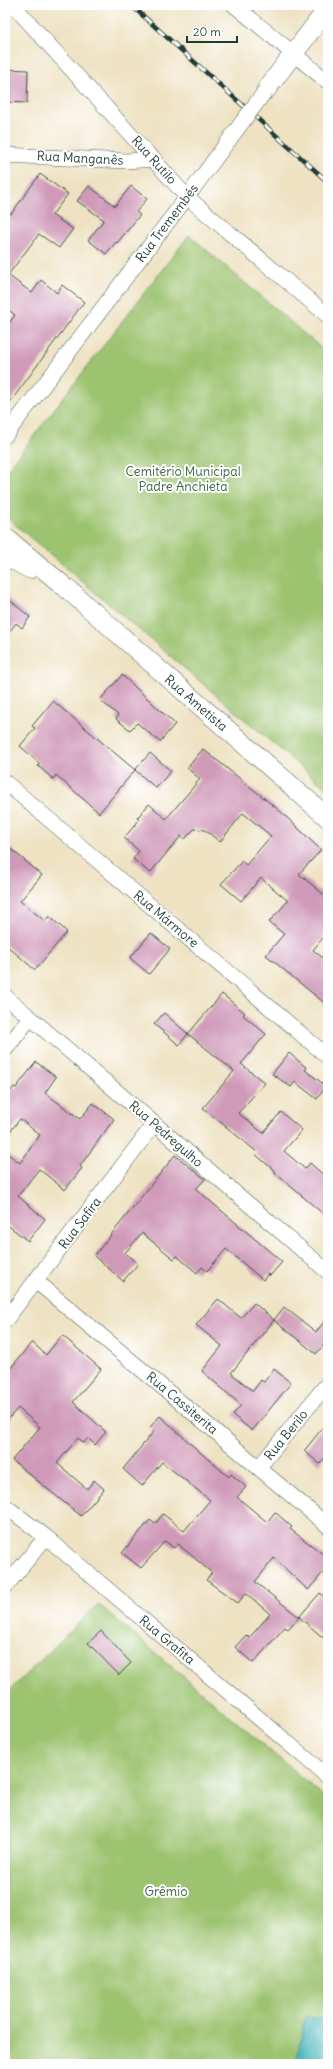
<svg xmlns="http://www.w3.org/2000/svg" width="333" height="2069" font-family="Delius,sans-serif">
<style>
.green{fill:#9cc36f;stroke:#5e8052}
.water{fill:#42b2b9;stroke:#307876}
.building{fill:#cf99b8}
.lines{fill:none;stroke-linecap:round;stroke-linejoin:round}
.minor-casing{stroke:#3e5649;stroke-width:16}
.tertiary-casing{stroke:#3e5649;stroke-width:20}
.minor{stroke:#fff;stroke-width:15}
.tertiary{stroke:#fff;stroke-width:19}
.rail-casing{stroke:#1f3d34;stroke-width:4.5}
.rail{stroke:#fff;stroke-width:3;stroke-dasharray:9;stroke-linecap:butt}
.minor-bridge-casing{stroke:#3e5649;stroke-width:16;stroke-linecap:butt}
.minor-bridge{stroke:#fff;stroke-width:15}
.labels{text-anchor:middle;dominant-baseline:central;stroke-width:4;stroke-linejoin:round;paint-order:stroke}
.street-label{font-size:13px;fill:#1f3d34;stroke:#fff}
.park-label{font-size:13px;fill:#446546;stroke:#fff}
</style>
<rect width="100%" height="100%" fill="#fff"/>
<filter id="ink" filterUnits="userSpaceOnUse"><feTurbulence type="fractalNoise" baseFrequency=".025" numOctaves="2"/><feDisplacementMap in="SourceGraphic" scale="8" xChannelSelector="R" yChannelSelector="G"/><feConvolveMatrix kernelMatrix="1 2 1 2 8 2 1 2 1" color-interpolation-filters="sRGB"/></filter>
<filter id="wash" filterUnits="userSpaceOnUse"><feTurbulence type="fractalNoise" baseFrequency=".012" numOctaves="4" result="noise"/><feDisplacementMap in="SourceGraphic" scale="16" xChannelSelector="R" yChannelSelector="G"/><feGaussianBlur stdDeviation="0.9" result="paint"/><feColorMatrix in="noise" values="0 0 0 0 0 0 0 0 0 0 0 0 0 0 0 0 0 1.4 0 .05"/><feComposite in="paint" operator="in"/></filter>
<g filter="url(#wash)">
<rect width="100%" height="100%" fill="#eee2c2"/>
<!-- green -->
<g class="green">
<polygon points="189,235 328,354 328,790 5,516 5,473"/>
<polygon points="98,1604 328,1800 328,2064 5,2064 5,1695"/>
</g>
<!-- water -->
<polygon class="water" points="306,2016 328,2021 328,2064 295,2064"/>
<g id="blocks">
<!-- building -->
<g class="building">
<polygon points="5,69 28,70 27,103 5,102"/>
<polygon points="40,174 68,194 52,215 73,229 59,248 39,234 8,275 32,293 41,280 57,293 62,285 84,302 5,409 5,329 15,315 5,307 5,210 11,214"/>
<polygon points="89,186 115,206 131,186 147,199 136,212 140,215 117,243 116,242 106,254 88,240 104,220 77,201"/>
<polygon points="5,596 30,617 22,628 16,623 5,638"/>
<polygon points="122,675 175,724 160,742 137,723 130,730 116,719 118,715 100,700"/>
<polygon points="53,701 135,770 99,813 56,775 53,779 38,766 40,764 20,746 35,728 32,726"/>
<polygon points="203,749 280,811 321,850 299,874 328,898 328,932 313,950 328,962 328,1006 266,955 284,934 269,922 288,901 261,878 241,901 221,884 242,861 246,865 271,836 243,813 220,842 205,830 194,829 185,839 181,836 150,873 133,859 139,851 124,838 139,820 137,818 149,804 166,819 200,779 187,768"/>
<polygon points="150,753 171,771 156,788 135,770"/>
<polygon points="5,844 42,875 20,901 45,921 49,916 67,932 35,970 5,944"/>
<polygon points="151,933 170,949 149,974 130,958"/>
<polygon points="222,994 245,1013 243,1015 266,1034 241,1064 265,1083 238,1113 263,1133 281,1112 302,1130 284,1151 305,1169 310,1163 328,1179 328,1218 275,1173 276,1172 255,1154 257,1152 203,1108 234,1071 188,1034 179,1045 154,1024 164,1013 188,1034"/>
<polygon points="289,1053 307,1068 305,1070 326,1086 317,1099 295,1082 291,1087 272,1074"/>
<polygon points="36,1062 56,1077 45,1093 80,1119 93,1103 114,1119 80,1166 82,1168 65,1190 39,1169 18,1196 45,1219 28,1241 5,1223 5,1152 20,1163 40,1135 20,1119 5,1138 5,1098 14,1087 16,1088"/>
<polygon points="175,1155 205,1179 196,1189 282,1262 270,1276 268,1274 263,1280 226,1249 207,1271 202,1267 197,1273 177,1256 174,1259 142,1233 125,1253 138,1264 123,1281 94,1256"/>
<polygon points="218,1299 241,1318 254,1303 274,1320 284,1307 316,1332 328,1317 328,1340 316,1354 274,1320 231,1373 253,1391 261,1380 264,1382 274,1369 291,1383 252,1431 233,1415 241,1405 202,1371 222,1346 196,1325"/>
<polygon points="62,1335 101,1369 73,1402 106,1432 95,1445 88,1438 84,1443 78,1438 57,1463 87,1489 94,1480 104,1489 81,1516 12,1460 40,1427 18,1408 5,1423 5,1375 32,1342 46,1355"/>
<polygon points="160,1416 202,1454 229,1477 231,1474 246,1487 237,1497 267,1522 275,1512 292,1527 290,1529 328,1558 328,1567 308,1590 274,1558 255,1582 299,1617 288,1629 285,1627 253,1663 235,1647 246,1635 249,1638 270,1614 246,1593 238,1603 206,1580 212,1573 178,1544 174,1548 165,1541 141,1568 122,1553 150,1520 155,1524 163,1514 184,1531 210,1500 162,1462 142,1486 123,1469 154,1431 150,1427"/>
<polygon points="328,1421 328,1453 320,1464 304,1451"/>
<polygon points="320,1593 328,1599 328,1642 299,1617"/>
<polygon points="101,1631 131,1663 119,1675 88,1643"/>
</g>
</g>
</g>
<g filter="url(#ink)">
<use href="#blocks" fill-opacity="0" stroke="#3e5649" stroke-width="1"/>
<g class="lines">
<!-- minor casing -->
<g class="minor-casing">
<g id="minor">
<polyline points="13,5 187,197 328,316"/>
<polyline points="234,5 328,82"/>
<polyline points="5,155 126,161 154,159"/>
<polyline points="5,436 187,197 243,121"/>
<polyline points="5,782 328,1057"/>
<polyline points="5,996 328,1272"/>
<polyline points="5,1050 30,1018"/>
<polyline points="36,1281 328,1526"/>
<polyline points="5,1321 154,1124"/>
<polyline points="259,1467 328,1383"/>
<polyline points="5,1506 46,1537 328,1777"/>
<polyline points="5,1587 46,1537"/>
</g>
</g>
<!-- tertiary casing -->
<g class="tertiary-casing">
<g id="tertiary">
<polyline points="266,90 328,8"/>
<polyline points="5,537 65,587 328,818"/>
<polyline points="5,556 30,569"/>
</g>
</g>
<!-- minor -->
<use href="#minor" class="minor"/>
<!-- tertiary -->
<use href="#tertiary" class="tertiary"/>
<!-- rail casing -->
<g class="rail-casing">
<polyline id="rail" points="131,5 328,182"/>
</g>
<!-- rail -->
<use href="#rail" class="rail"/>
<!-- minor-bridge casing -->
<g class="minor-bridge-casing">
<polyline id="minor-bridge" points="243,121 266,90"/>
</g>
<!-- minor-bridge -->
<use href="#minor-bridge" class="minor-bridge"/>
</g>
</g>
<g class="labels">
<!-- street labels -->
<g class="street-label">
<text transform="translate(80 158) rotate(3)">Rua Manganês</text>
<text transform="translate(154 160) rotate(48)">Rua Rutilo</text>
<text transform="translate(167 223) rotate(-53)">Rua Tremembés</text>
<text transform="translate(196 703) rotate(41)">Rua Ametista</text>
<text transform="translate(166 919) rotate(40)">Rua Mármore</text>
<text transform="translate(166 1134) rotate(41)">Rua Pedregulho</text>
<text transform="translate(80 1223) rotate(-53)">Rua Safira</text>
<text transform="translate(182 1403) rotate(40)">Rua Cassiterita</text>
<text transform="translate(286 1435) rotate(-51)">Rua Berilo</text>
<text transform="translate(167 1640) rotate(40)">Rua Grafita</text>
</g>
<!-- park labels -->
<g class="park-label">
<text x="183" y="471">Cemitério Municipal<tspan x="183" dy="15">Padre Anchieta</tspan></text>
<text x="166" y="1891">Grêmio</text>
</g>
</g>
<!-- margin -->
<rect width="333" height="2069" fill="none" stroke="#fff" stroke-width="20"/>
<!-- scale -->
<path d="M187 36v6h50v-6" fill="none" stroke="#1f3d34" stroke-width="2"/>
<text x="193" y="36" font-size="12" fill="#1f3d34" stroke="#ffffff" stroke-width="3" paint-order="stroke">20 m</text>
</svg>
